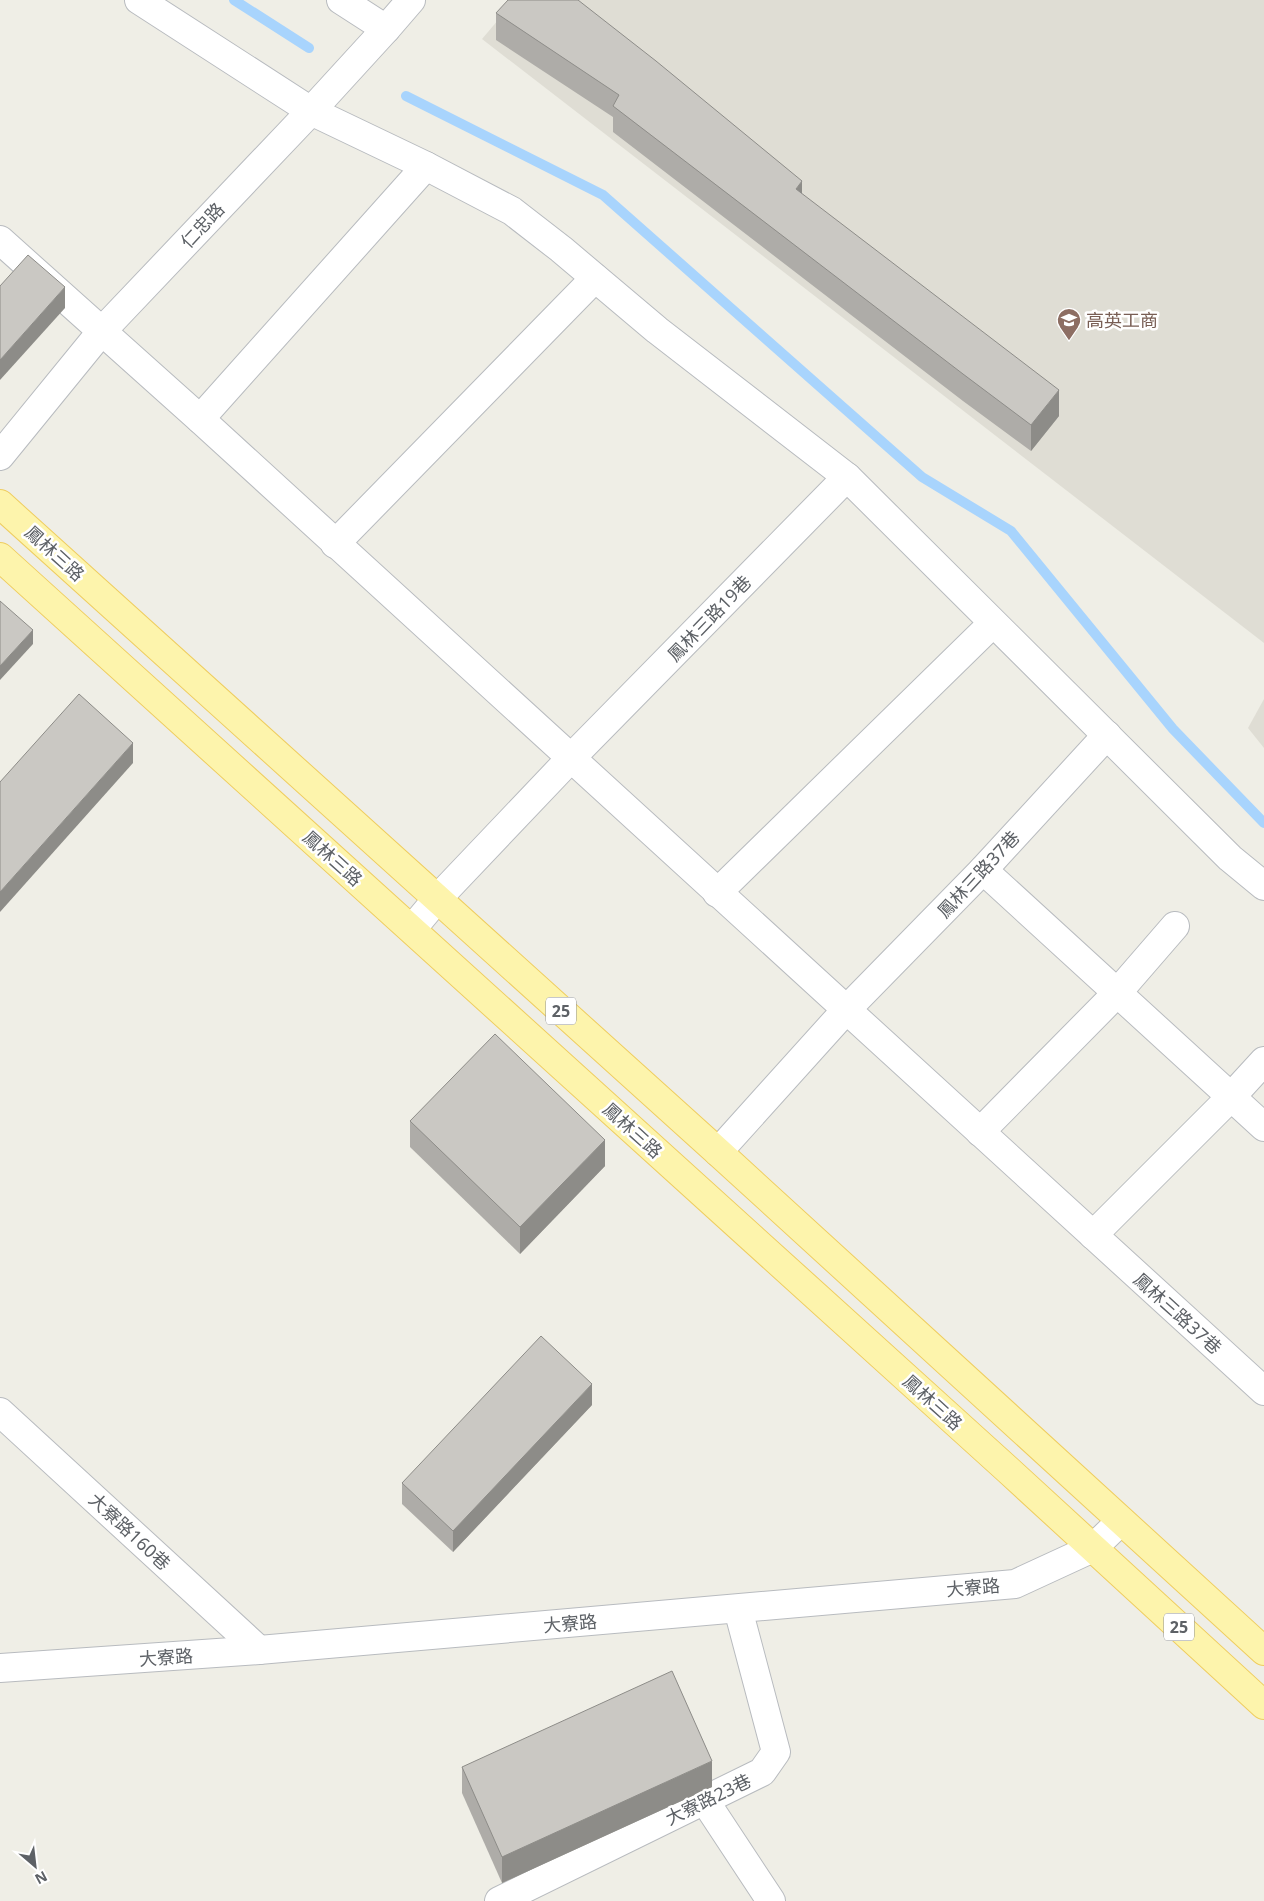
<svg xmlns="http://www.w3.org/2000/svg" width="1264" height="1901" font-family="'Noto Sans','Noto Sans TC',sans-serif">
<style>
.education{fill:#dfddd4}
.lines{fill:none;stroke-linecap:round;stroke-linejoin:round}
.stream{stroke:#a8d4fd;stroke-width:10}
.minor-casing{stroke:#b8bbbf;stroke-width:30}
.major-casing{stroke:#efcd5f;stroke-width:30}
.minor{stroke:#fff;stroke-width:28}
.major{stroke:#fdf4ac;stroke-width:28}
.wall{fill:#aeaca8}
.shaded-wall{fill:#8d8c88}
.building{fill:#cac8c3;stroke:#8d8c88}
.labels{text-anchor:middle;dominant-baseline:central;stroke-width:5;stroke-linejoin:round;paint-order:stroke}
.shield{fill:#fff;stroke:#8e9094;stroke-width:1}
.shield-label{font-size:16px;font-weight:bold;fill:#5d6166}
.street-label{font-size:18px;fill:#5d6166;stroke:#fff}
.education-label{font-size:18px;fill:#785e54;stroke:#fff;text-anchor:start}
</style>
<rect width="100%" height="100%" fill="#efeee6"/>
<!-- education -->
<g class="education">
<polygon points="515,0 1264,0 1264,643 482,39"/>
<polygon points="1264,699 1264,748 1248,728"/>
</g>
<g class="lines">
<!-- stream -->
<g class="stream">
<polyline points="234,0 309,48"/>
<polyline points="406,96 603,195 922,477 1011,531 1173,729 1264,823"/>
</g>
<!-- minor casing -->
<g class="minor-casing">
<g id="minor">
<polyline points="139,0 311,111 426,166 512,211 561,249 657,330 847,477 1230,858 1264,886"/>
<polyline points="341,0 386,29"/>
<polyline points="0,240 200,419 1264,1391"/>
<polyline points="200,419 426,166"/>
<polyline points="0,456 101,332 311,111 386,29 411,0"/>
<polyline points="335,544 595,278"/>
<polyline points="983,870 1264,1127"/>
<polyline points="717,893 993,623"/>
<polyline points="412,929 437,899 571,758 847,477"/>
<polyline points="980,1132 1117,993 1175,926"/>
<polyline points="718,1152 846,1010 983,870 1107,735"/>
<polyline points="1093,1235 1231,1097 1264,1061"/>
<polyline points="0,1412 259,1650"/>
<polyline points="0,1668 259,1650 1015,1584 1093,1548 1121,1521"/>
<polyline points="705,1801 771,1901"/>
<polyline points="499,1901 762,1772 776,1752 738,1609"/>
</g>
</g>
<!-- major casing -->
<g class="major-casing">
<g id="major">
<polyline points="0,504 718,1152 1264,1651"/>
<polyline points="0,557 1007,1469 1264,1705"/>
</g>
</g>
<!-- minor -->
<use href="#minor" class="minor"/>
<!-- major -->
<use href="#major" class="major"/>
</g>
<!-- wall -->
<g class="wall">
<polygon points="496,13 802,194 1059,416 1031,451 963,401 613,132 613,117 496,40"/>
<polygon points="410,1121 605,1166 520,1254 410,1147"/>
<polygon points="592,1405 453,1552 402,1504 402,1483"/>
<polygon points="462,1767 712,1787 502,1883 462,1793"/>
</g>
<!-- shaded-wall -->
<g class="shaded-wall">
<polygon points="802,181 802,207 796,189"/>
<polygon points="65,287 65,308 0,380 0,360"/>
<polygon points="1059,390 1059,416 1031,451 1031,425"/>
<polygon points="33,630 33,644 0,680 0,666"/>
<polygon points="133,743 133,763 0,912 0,892"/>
<polygon points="605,1140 605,1166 520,1254 520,1227"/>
<polygon points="592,1384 592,1405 453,1552 453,1531"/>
<polygon points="712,1761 712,1787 502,1883 502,1857"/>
</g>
<!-- building -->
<g class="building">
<polygon points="508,0 578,0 656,61 802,181 796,189 1059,390 1031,425 963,374 613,106 619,95 496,13"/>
<polygon points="28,255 65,287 0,360 0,286"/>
<polygon points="0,601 33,630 0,666"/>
<polygon points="79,694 133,743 0,892 0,782"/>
<polygon points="495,1034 605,1140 520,1227 410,1121"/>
<polygon points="541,1336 592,1384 453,1531 402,1483"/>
<polygon points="672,1671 712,1761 502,1857 462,1767"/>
</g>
<!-- icons -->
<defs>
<g id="school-pin" transform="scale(1.25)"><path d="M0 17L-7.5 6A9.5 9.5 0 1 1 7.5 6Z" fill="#8d6e63" stroke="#fff"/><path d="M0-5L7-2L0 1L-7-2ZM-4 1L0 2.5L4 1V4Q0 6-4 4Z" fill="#fff"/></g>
</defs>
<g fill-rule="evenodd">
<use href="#school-pin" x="1069" y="320"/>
</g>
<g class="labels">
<!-- shield labels -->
<g class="shield">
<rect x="546" y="997.5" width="30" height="27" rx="4"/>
<rect x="1164" y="1613.5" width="30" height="27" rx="4"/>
</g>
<g class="shield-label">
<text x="561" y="1011">25</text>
<text x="1179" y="1627">25</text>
</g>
<!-- street labels -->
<g class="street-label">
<text transform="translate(202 225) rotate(-47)">仁忠路</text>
<text transform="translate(55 553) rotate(42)">鳳林三路</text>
<text transform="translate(709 618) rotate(-46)">鳳林三路19巷</text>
<text transform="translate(333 858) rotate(42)">鳳林三路</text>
<text transform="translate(978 874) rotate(-47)">鳳林三路37巷</text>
<text transform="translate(633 1130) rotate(42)">鳳林三路</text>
<text transform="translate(1178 1313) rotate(42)">鳳林三路37巷</text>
<text transform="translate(933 1402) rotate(42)">鳳林三路</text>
<text transform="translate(130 1531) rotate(43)">大寮路160巷</text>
<text transform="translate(973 1587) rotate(-5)">大寮路</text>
<text transform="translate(570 1623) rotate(-5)">大寮路</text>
<text transform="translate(166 1657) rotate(-4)">大寮路</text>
<text transform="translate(708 1799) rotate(-26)">大寮路23巷</text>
</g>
<!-- education labels -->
<g class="education-label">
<text x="1086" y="320">高英工商</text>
</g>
</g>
<!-- north arrow -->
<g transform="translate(35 1866) rotate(152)" stroke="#ffffff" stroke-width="4" paint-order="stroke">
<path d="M0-4L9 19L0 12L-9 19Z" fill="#5d6166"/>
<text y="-8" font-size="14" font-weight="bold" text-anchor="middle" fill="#5d6166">N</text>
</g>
</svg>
